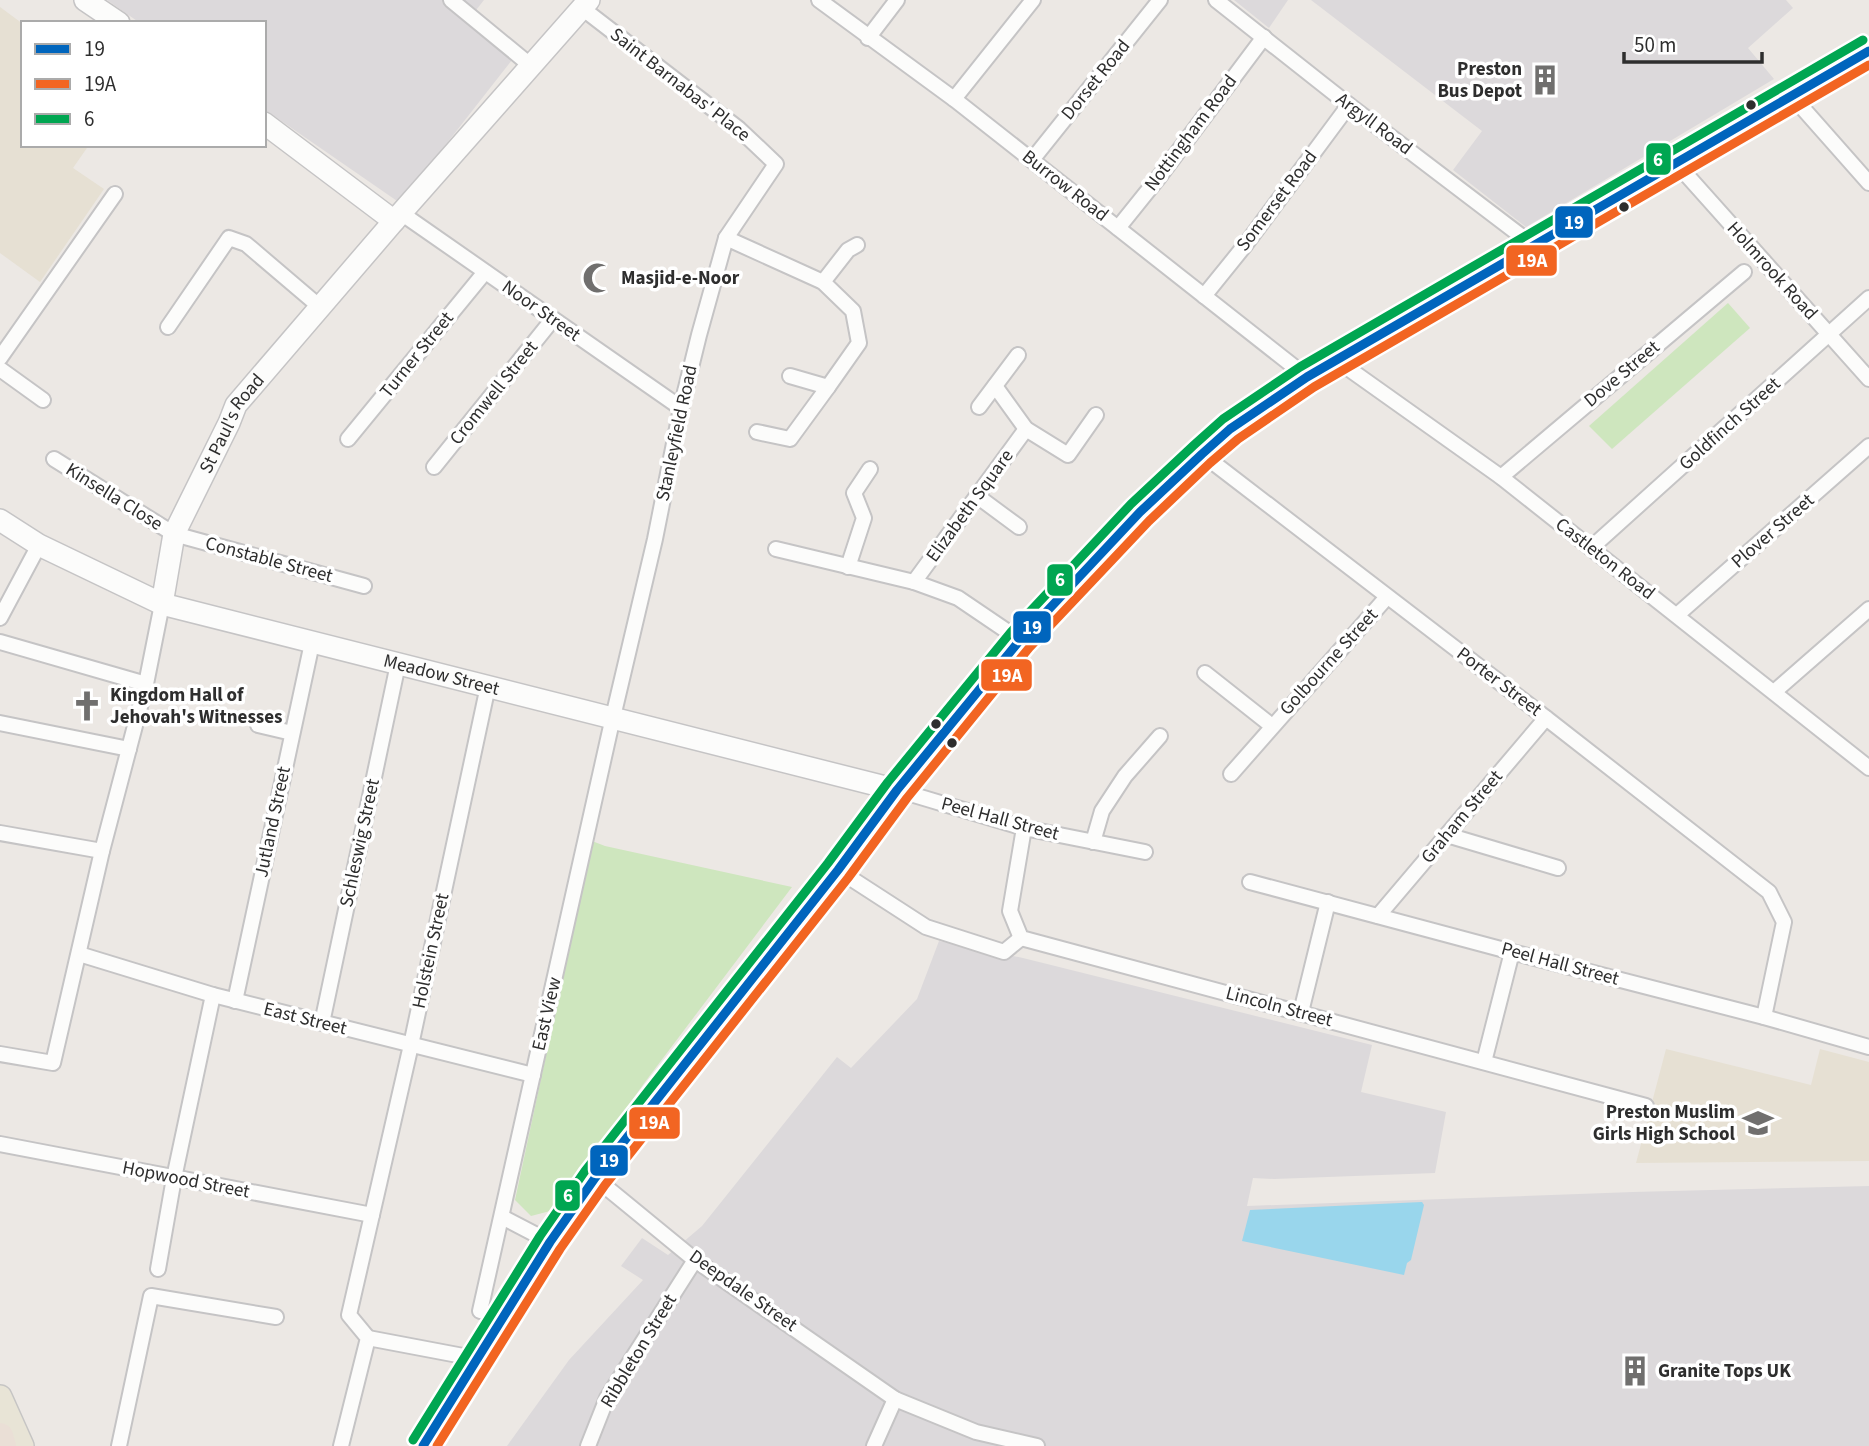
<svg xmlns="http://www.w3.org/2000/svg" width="1869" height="1446" font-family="'Source Sans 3',sans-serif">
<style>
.industrial{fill:#dcd9db}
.education{fill:#e6e0d3}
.green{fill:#cee6be}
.water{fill:#99d6ec}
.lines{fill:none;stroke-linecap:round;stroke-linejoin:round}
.street-casing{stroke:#c5c4c5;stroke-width:18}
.secondary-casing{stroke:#c5c4c5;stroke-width:24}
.primary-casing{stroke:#c6c5c4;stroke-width:26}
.highway-casing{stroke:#c6c5c4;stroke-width:30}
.street{stroke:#fcfcfb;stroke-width:14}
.secondary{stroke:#fcfcfb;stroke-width:21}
.primary{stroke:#e8e4d6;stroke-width:23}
.highway{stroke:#eadfd6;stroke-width:26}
.bus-1-casing{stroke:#fff;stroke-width:14}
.bus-2-casing{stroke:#fff;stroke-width:14}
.bus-3-casing{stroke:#fff;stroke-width:14}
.bus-1{stroke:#0065bd;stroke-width:9}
.bus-2{stroke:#f26522;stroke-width:9}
.bus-3{stroke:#00a651;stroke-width:9}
.bus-dot{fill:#2e2e2e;stroke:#fff;stroke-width:2.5}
.labels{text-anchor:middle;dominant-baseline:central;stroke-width:7;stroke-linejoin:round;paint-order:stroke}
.poi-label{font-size:19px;font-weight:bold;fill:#2e2e2e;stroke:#fff;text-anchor:start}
.street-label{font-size:19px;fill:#2e2e2e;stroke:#fff}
.line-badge{stroke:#fff;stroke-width:2.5}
.badge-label{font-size:19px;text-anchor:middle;font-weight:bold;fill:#fff}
</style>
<rect width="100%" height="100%" fill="#ece8e4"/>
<!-- industrial -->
<g class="industrial">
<polygon points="107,0 484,0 469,19 512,60 400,203 264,109 264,23 140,23"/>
<polygon points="1234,0 1288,0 1269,28"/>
<polygon points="1311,0 1786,0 1793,8 1748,48 1774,79 1526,227 1453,170 1482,131"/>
<polygon points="939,941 1023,958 1372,1045 1361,1092 1446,1112 1435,1173 1274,1179 1253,1178 1247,1206 1633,1192 1869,1186 1869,1446 507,1446 569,1360 643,1280 621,1266 642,1238 668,1255 702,1226 837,1057 851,1068 917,999"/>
</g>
<!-- education -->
<g class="education">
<polygon points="0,7 23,24 23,145 89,145 73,168 104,189 40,282 0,253"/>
<polygon points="1666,1049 1811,1085 1820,1049 1869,1062 1869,1161 1636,1163"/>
</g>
<!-- green -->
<g class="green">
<polygon points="1728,303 1750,328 1612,449 1589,426"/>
<polygon points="592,841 605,846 792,887 645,1082 554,1210 531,1216 515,1200"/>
</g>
<!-- water -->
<polygon class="water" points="1422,1202 1424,1205 1411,1260 1407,1263 1404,1275 1242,1241 1250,1210"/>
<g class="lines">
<!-- street casing -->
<g class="street-casing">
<g id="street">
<polyline points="451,0 530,65"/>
<polyline points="819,0 954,99 1307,377"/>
<polyline points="1216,0 1349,105 1533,245"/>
<polyline points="868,38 897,0"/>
<polyline points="1792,96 1869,183"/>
<polyline points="954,99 1033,0"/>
<polyline points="1032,160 1160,0"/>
<polyline points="1676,163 1869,379"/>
<polyline points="401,213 681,408"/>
<polyline points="1118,228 1159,177 1264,37"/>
<polyline points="726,238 823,282 853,311 859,343 828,387"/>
<polyline points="823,282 848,250 857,245"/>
<polyline points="1204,296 1246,244 1349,105"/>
<polyline points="168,327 229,238 246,244 320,307"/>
<polyline points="0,358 115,194"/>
<polyline points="1335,359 1501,477 1869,768"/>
<polyline points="0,369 43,400"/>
<polyline points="995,386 1026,429 1068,455 1096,415"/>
<polyline points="979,407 1018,355"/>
<polyline points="757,432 790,439 828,387 790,376"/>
<polyline points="348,439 485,272"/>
<polyline points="1202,454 1546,718 1769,892 1784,922 1764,1017"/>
<polyline points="54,459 174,534 364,586"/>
<polyline points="434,467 553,319"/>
<polyline points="1501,477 1744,272"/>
<polyline points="977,496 1019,527"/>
<polyline points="1591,548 1869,298"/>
<polyline points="776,549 914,582 958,598 1020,640"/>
<polyline points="848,567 864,518 854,493 870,469"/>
<polyline points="914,582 1026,429"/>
<polyline points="1677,615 1869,446"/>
<polyline points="0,618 39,545"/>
<polyline points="0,642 146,684"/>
<polyline points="1205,673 1272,726"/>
<polyline points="1774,692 1869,609"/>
<polyline points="0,723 129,749"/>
<polyline points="258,725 292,733"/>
<polyline points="1231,774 1387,597"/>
<polyline points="897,790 1024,828 1145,852"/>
<polyline points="1024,828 1010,911 1021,938 1646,1106"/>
<polyline points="0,833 102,851"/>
<polyline points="1447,835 1558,868"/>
<polyline points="1093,842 1102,811 1125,776 1160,736"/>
<polyline points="838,870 926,927 1004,952 1021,938"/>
<polyline points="1250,882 1512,952 1764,1017 1869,1047"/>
<polyline points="1378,916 1546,718"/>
<polyline points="79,954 213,995 533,1075"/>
<polyline points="235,1001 312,643"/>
<polyline points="1301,1012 1328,902"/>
<polyline points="322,1023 398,664"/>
<polyline points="0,1054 53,1063 102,851 146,684 162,604"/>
<polyline points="1484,1062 1512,952"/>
<polyline points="0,1144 372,1215"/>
<polyline points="595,1178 695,1260 895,1399 976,1432 1037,1446"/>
<polyline points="502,1217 550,1242"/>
<polyline points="158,1269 174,1178 213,995"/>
<polyline points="480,1311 613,717 655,539 681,408 699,335 726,238 776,164 739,129 582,8"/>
<polyline points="368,1338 479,1359"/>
<polyline points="119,1446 151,1296 276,1317"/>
<polyline points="341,1446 368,1338 349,1315 411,1045 488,686"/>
<polyline points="588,1446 607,1398 695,1260"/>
<polyline points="874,1446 895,1399"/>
</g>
</g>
<!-- secondary casing -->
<g class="secondary-casing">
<g id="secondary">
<polyline points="85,0 119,23"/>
<polyline points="264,123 394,221"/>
<path id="s1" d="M 0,520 L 39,545 L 162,604 L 897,790"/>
<path id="s2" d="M 162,604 L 174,534 L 229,423 L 236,405 L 394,221 L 589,0"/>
</g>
</g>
<!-- primary casing -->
<g class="primary-casing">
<g id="primary">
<polyline points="0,1397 22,1446"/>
<polyline points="423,1446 550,1242 595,1178 838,870 897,790 1020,640 1140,512 1202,454 1230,429 1307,377 1869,51"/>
</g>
</g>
<!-- highway casing -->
<g class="highway-casing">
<polyline id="highway" points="0,1436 3,1446"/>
</g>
<!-- street -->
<use href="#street" class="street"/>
<!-- secondary -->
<use href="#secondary" class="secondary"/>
<!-- primary -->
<use href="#primary" class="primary"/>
<!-- highway -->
<use href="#highway" class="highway"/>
<!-- bus-1 casing -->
<g class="bus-1-casing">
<polyline id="bus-1" points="423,1446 550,1242 595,1178 838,870 897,790 1020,640 1140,512 1202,454 1230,429 1307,377 1869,51"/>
</g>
<!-- bus-2 casing -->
<g class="bus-2-casing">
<polyline id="bus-2" points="437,1446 560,1249 605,1185 848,878 907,798 1029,648 1149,521 1210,463 1238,439 1314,387 1869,65"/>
</g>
<!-- bus-3 casing -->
<g class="bus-3-casing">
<polyline id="bus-3" points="413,1440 540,1236 585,1171 828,863 888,782 1011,632 1131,504 1194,445 1223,419 1300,367 1863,40"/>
</g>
<!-- bus-1 -->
<use href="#bus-1" class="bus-1"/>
<!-- bus-2 -->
<use href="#bus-2" class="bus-2"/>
<!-- bus-3 -->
<use href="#bus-3" class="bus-3"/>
</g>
<!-- icons -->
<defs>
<g id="building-bare" transform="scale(2.415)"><path d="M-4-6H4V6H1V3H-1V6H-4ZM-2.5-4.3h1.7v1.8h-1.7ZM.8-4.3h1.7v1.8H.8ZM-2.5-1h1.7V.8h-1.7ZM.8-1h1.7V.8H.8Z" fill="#706f6e" stroke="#fff" stroke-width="2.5" paint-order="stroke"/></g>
<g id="mosque-bare" transform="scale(2.415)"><path d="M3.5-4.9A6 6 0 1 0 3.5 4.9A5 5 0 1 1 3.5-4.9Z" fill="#706f6e" stroke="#fff" stroke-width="2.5" paint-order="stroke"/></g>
<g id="church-bare" transform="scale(2.415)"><path d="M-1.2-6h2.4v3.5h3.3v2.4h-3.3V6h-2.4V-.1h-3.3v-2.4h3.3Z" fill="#706f6e" stroke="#fff" stroke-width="2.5" paint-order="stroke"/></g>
<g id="school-bare" transform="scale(2.415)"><path d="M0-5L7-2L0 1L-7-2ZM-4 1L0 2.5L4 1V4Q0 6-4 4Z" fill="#706f6e" stroke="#fff" stroke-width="2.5" paint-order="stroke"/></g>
</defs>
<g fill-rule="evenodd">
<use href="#building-bare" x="1545" y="80"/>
<use href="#mosque-bare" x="598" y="278"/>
<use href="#church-bare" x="87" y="706"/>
<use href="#school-bare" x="1758" y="1123"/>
<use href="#building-bare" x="1635" y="1371"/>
</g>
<!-- markers -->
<g class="bus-dot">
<circle cx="1751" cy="105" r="6"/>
<circle cx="1624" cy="207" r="6"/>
<circle cx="936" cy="724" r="6"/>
<circle cx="952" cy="743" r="6"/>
</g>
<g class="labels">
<!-- poi labels -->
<g class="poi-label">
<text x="1522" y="69" text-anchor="end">Preston<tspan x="1522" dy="22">Bus Depot</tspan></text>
<text x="621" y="278">Masjid-e-Noor</text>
<text x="110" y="695">Kingdom Hall of<tspan x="110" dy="22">Jehovah's Witnesses</tspan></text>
<text x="1735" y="1112" text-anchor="end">Preston Muslim<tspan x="1735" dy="22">Girls High School</tspan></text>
<text x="1658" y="1371">Granite Tops UK</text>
</g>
<!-- street labels -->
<g class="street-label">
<text transform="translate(1096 80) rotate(-51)">Dorset Road</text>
<text transform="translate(680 85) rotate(38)">Saint Barnabas' Place</text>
<text transform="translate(1374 124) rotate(37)">Argyll Road</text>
<text transform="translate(1191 133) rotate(-53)">Nottingham Road</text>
<text transform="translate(1065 186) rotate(38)">Burrow Road</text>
<text transform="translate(1277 201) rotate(-53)">Somerset Road</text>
<text transform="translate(1772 271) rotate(48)">Holmrook Road</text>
<text transform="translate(541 311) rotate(35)">Noor Street</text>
<text transform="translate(417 355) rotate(-51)">Turner Street</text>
<text transform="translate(1622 374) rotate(-40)">Dove Street</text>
<text transform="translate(494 393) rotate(-51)">Cromwell Street</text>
<text transform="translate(1730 424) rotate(-42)">Goldfinch Street</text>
<text stroke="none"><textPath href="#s2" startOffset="196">St Paul's Road</textPath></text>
<text transform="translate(677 433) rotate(-78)">Stanleyfield Road</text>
<text transform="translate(114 497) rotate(32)">Kinsella Close</text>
<text transform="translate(970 506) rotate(-54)">Elizabeth Square</text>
<text transform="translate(1773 531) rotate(-41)">Plover Street</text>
<text transform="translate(1605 559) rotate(38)">Castleton Road</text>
<text transform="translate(269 560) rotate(15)">Constable Street</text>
<text transform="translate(1329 662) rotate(-48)">Golbourne Street</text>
<text stroke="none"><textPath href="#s1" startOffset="471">Meadow Street</textPath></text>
<text transform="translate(1499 682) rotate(37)">Porter Street</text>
<text transform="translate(1462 817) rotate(-50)">Graham Street</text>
<text transform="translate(1000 819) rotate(15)">Peel Hall Street</text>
<text transform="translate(273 822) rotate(-78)">Jutland Street</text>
<text transform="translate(360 843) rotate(-78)">Schleswig Street</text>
<text transform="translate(431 951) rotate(-78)">Holstein Street</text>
<text transform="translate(1560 964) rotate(15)">Peel Hall Street</text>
<text transform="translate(1279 1007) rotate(15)">Lincoln Street</text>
<text transform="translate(547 1014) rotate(-77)">East View</text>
<text transform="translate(305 1019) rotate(14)">East Street</text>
<text transform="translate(186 1180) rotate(11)">Hopwood Street</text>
<text transform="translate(743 1291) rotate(35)">Deepdale Street</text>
<text transform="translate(639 1351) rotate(-59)">Ribbleton Street</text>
</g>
</g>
<g class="line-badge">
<rect x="1645" y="142" width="27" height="34" rx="7" fill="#00a651"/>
<rect x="1554" y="205" width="40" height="34" rx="7" fill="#0065bd"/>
<rect x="1505" y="244" width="53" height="33" rx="7" fill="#f26522"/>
<rect x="1046" y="563" width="28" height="34" rx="7" fill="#00a651"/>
<rect x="1012" y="610" width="40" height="34" rx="7" fill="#0065bd"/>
<rect x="980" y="658" width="53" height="34" rx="7" fill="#f26522"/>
<rect x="628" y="1106" width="53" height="34" rx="7" fill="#f26522"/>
<rect x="589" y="1144" width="40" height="33" rx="7" fill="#0065bd"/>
<rect x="554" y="1179" width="27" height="33" rx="7" fill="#00a651"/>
</g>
<g class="badge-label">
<text x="1658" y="166">6</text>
<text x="1574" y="229">19</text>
<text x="1532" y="267">19A</text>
<text x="1060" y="586">6</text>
<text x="1032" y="634">19</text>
<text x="1007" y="682">19A</text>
<text x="654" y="1129">19A</text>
<text x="609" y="1167">19</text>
<text x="568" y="1202">6</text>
</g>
<!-- legend -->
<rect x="21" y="21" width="245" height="126" fill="#ffffff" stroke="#ababab" stroke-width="2"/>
<rect x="35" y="44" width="35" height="10" fill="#0065bd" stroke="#ababab" stroke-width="2"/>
<text x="84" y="56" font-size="21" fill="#2e2e2e">19</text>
<rect x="35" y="79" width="35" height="10" fill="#f26522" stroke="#ababab" stroke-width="2"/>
<text x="84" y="91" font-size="21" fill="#2e2e2e">19A</text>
<rect x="35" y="114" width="35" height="10" fill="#00a651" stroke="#ababab" stroke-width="2"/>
<text x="84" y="126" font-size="21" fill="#2e2e2e">6</text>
<!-- scale -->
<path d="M1624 52v10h138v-10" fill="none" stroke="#2e2e2e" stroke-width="3.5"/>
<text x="1634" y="52" font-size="21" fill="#2e2e2e" stroke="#ffffff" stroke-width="5" paint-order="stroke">50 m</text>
</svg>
